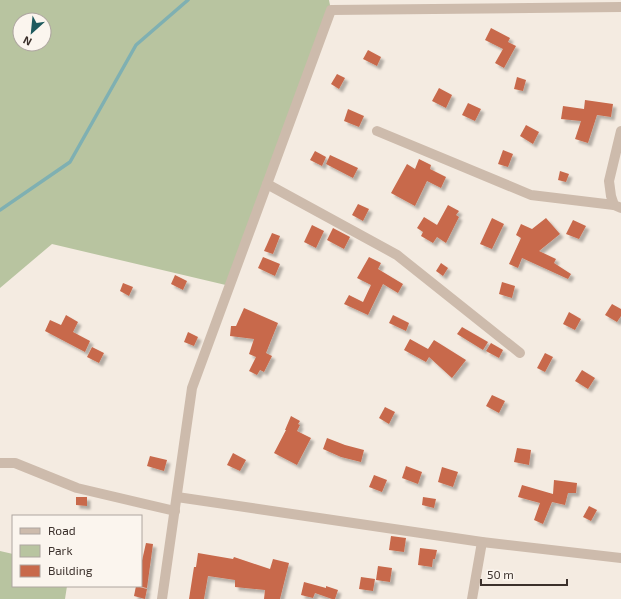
<svg xmlns="http://www.w3.org/2000/svg" width="621" height="599" font-family="'Exo 2',sans-serif">
<style>
.green{fill:#b8c4a0;fill-rule:evenodd}
.lines{fill:none;stroke-linecap:round;stroke-linejoin:round}
.stream{stroke:#7fb0b2;stroke-width:3.5}
.building{fill:#c8694b;filter:url(#shadow)}
.minor{stroke:#cdbbac;stroke-width:10}
</style>
<defs>
<filter id="shadow"><feDropShadow dx="3.5" dy="3.5" stdDeviation="1" flood-color="#0004"/></filter>
</defs>
<rect width="100%" height="100%" fill="#f4ebe1"/>
<!-- green -->
<g class="green">
<path d="M 0,0 L 329,0 L 331,10 L 230,286 L 52,244 L 0,288 ZM 20,20 L 44,20 L 44,44 L 20,44 Z"/>
<polygon points="0,551 13,554 13,586 67,586 65,599 0,599"/>
</g>
<g class="lines">
<!-- stream -->
<polyline class="stream" points="0,210 70,162 136,45 188,0"/>
</g>
<!-- building -->
<g class="building">
<polygon points="491,28 510,38 508,42 516,46 504,68 495,63 503,49 485,40"/>
<polygon points="368,50 381,57 377,66 363,59"/>
<polygon points="337,74 345,78 339,89 331,84"/>
<polygon points="517,77 526,80 523,91 514,89"/>
<polygon points="439,88 452,95 446,108 432,101"/>
<polygon points="585,100 613,104 611,117 597,115 588,143 575,139 581,121 561,119 563,106 584,109"/>
<polygon points="468,103 481,109 475,121 462,115"/>
<polygon points="348,109 364,116 359,127 344,121"/>
<polygon points="526,125 539,132 533,144 520,136"/>
<polygon points="503,150 513,154 508,167 498,164"/>
<polygon points="315,151 326,157 322,166 310,160"/>
<polygon points="330,155 358,168 353,178 326,164"/>
<polygon points="419,159 431,165 430,169 446,177 441,188 427,181 415,206 391,193 407,164 415,169"/>
<polygon points="560,171 569,174 566,182 558,180"/>
<polygon points="358,204 369,209 363,221 352,215"/>
<polygon points="448,205 459,211 456,215 459,217 446,243 437,237 433,243 421,236 423,232 417,228 424,217 437,225"/>
<polygon points="492,218 504,224 492,249 480,244"/>
<polygon points="546,218 560,234 539,251 556,259 554,263 571,274 568,279 522,258 518,268 509,264 521,238 516,235 521,224 532,229"/>
<polygon points="573,220 586,226 579,239 566,234"/>
<polygon points="312,225 324,231 316,248 304,242"/>
<polygon points="333,228 350,237 344,249 327,240"/>
<polygon points="272,233 280,236 273,254 264,251"/>
<polygon points="263,257 280,264 275,276 258,268"/>
<polygon points="369,257 381,263 378,269 403,284 398,293 383,284 368,315 344,304 349,295 363,302 371,285 357,278"/>
<polygon points="441,263 448,268 443,276 436,271"/>
<polygon points="175,275 187,281 183,290 171,284"/>
<polygon points="502,282 515,286 512,298 499,294"/>
<polygon points="123,283 133,287 129,296 120,291"/>
<polygon points="612,304 621,309 621,316 617,322 605,315"/>
<polygon points="244,308 278,323 266,353 272,356 264,372 260,370 257,375 249,371 256,357 249,354 254,339 230,336 231,326 236,326"/>
<polygon points="569,312 581,319 575,330 563,324"/>
<polygon points="66,315 78,322 73,332 90,341 85,352 45,331 50,320 61,325"/>
<polygon points="393,315 409,323 406,331 389,323"/>
<polygon points="462,327 488,342 483,350 457,334"/>
<polygon points="188,332 198,337 194,346 184,342"/>
<polygon points="410,339 428,349 434,340 466,360 452,378 429,357 426,362 404,350"/>
<polygon points="491,343 503,350 499,358 486,351"/>
<polygon points="92,347 104,353 99,363 87,357"/>
<polygon points="545,353 553,357 545,372 537,368"/>
<polygon points="582,370 595,378 588,389 575,381"/>
<polygon points="492,395 505,401 499,413 486,406"/>
<polygon points="385,407 395,412 389,424 379,418"/>
<polygon points="291,416 300,421 298,424 300,425 297,431 311,438 297,465 274,453 286,430 285,430"/>
<polygon points="327,438 345,445 364,450 361,462 341,457 323,449"/>
<polygon points="517,448 531,450 529,465 514,462"/>
<polygon points="233,453 246,460 240,471 227,465"/>
<polygon points="150,456 167,460 164,471 147,466"/>
<polygon points="406,466 422,472 418,484 402,478"/>
<polygon points="442,467 458,472 453,487 438,482"/>
<polygon points="374,475 387,480 382,492 369,487"/>
<polygon points="554,480 577,483 576,493 568,493 565,505 552,502 543,524 534,520 540,503 518,497 522,485 553,494"/>
<polygon points="76,497 87,497 87,506 76,505"/>
<polygon points="423,497 436,499 434,508 422,505"/>
<polygon points="589,506 597,510 591,521 583,517"/>
<polygon points="391,536 406,538 404,552 389,550"/>
<polygon points="146,543 153,544 147,588 141,587 141,565"/>
<polygon points="420,548 437,550 435,559 433,559 432,567 418,565"/>
<polygon points="198,553 233,559 234,557 270,569 273,559 289,563 280,599 264,599 265,590 235,587 235,580 208,576 204,599 189,599 194,567 196,567"/>
<polygon points="378,566 392,568 390,582 376,580"/>
<polygon points="361,577 375,579 373,591 359,589"/>
<polygon points="304,582 326,588 326,586 338,590 335,599 332,599 315,593 313,598 301,595"/>
<polygon points="136,586 147,589 145,599 134,596"/>
</g>
<g class="lines">
<!-- minor -->
<g class="minor">
<polyline points="377,131 531,195 614,205"/>
<polyline points="621,131 609,181 611,196 614,205 621,208"/>
<polyline points="267,184 397,255 520,353"/>
<polyline points="0,463 15,463 77,488 175,511"/>
<polyline points="177,497 482,542 621,558"/>
<polyline points="162,599 192,388 331,10 621,7"/>
<polyline points="472,599 482,542"/>
</g>
</g>
<!-- legend -->
<rect x="12" y="515" width="130" height="72" fill="#fbf5ee" stroke="#aea6a0"/>
<rect x="20" y="528" width="20" height="6" fill="#cdbbac" stroke="#aea6a0"/>
<text x="48" y="535" font-size="12" fill="#3b302b">Road</text>
<rect x="20" y="545" width="20" height="12" fill="#b8c4a0" stroke="#aea6a0"/>
<text x="48" y="555" font-size="12" fill="#3b302b">Park</text>
<rect x="20" y="565" width="20" height="12" fill="#c8694b" stroke="#aea6a0"/>
<text x="48" y="575" font-size="12" fill="#3b302b">Building</text>
<!-- north arrow -->
<g transform="translate(32 32) rotate(207)"><circle r="19" fill="#fbf5ee" stroke="#aea6a0"/>
<path d="M0-3L7 15L0 10L-7 15Z" fill="#1f5a5e"/>
<text y="-6" font-size="11" font-weight="bold" text-anchor="middle" fill="#3b302b">N</text>
</g>
<!-- scale -->
<path d="M481 579v6h86v-6" fill="none" stroke="#3b302b" stroke-width="2"/>
<text x="487" y="579" font-size="12" fill="#3b302b" stroke="#fbf5ee" stroke-width="3" paint-order="stroke">50 m</text>
</svg>
